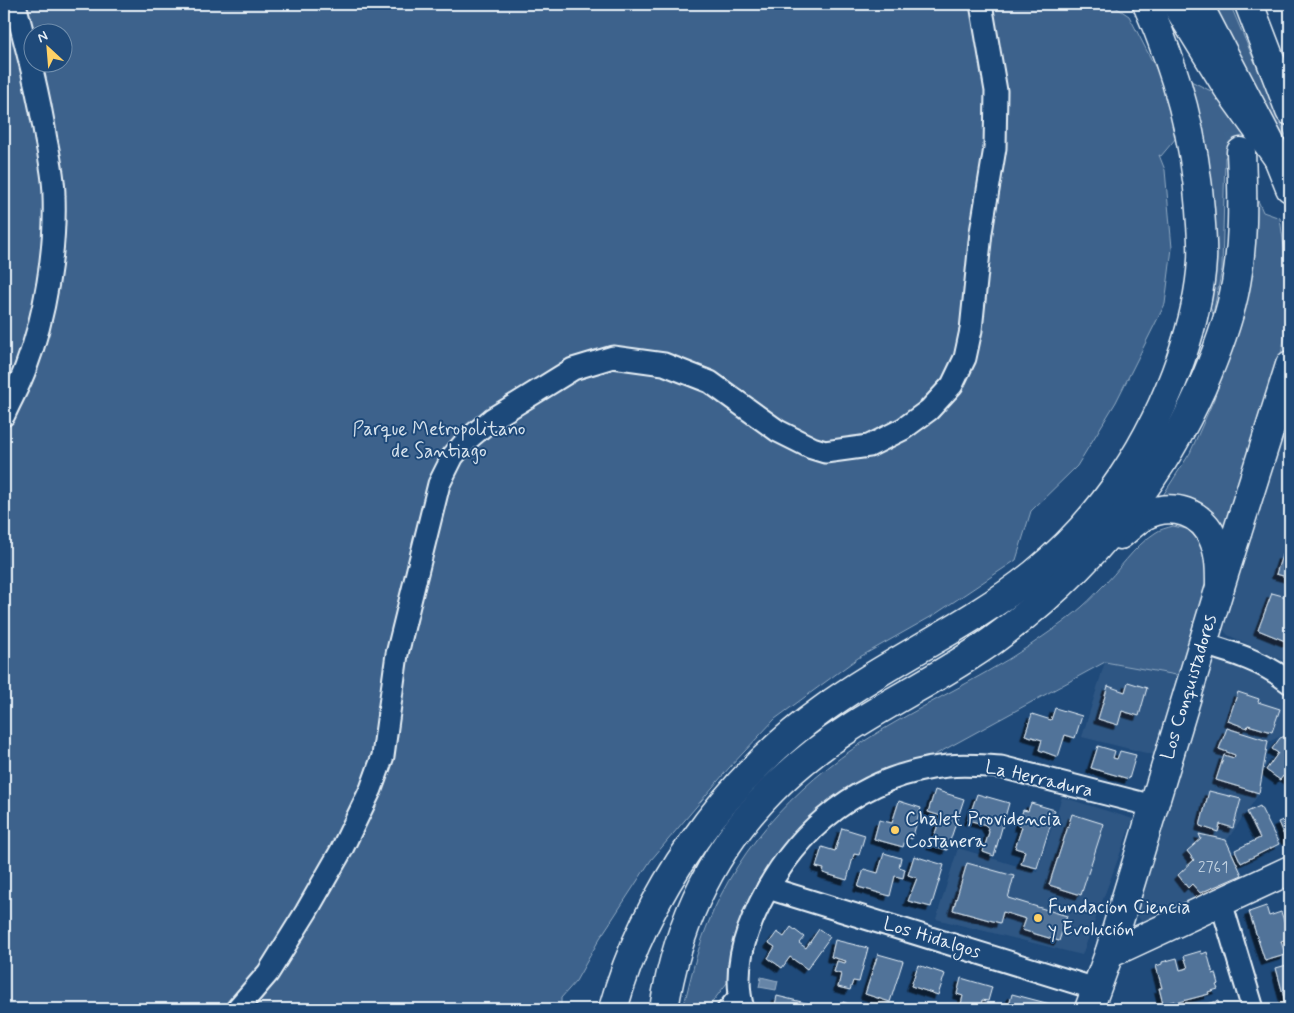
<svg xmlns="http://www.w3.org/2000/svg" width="1294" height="1013" font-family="Mynerve,sans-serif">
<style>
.built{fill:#2e5683}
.green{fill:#3c628c;stroke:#92aac2;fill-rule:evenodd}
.water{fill:#6685a7;stroke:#9ab0c7}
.building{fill:#517399;stroke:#e8f1f8;filter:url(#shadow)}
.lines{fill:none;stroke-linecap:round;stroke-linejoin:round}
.highway-tunnel{stroke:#3d638d;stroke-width:28;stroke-dasharray:28 14;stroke-linecap:butt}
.lane-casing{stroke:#e8f1f8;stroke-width:14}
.street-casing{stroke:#e8f1f8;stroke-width:25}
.secondary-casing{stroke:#e8f1f8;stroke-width:31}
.primary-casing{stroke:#e8f1f8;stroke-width:31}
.highway-casing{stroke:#e8f1f8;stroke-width:31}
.lane{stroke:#1f4a7a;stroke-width:10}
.street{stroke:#1f4a7a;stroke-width:21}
.secondary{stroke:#1f4a7a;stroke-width:28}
.primary{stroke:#1f4a7a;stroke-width:28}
.highway{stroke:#1f4a7a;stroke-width:28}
.poi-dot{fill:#ffd166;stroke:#1f4a7a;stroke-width:2}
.labels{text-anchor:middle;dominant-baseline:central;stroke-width:4;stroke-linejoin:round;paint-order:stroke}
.number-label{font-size:16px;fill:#c2d2e0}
.park-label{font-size:19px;fill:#d7e3ed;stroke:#1f4a7a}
.street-label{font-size:19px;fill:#e8f1f8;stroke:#1f4a7a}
.poi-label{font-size:19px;fill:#e8f1f8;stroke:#1f4a7a;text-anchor:start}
</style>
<defs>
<filter id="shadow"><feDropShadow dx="-4.5" dy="4.5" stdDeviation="0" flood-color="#0009"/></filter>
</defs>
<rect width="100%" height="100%" fill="#1f4a7a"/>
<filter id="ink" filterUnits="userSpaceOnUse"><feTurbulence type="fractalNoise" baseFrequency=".02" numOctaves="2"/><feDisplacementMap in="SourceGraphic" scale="10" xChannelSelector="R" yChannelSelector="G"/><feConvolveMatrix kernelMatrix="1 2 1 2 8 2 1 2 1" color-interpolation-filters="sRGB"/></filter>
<g filter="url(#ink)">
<!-- built -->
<g class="built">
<polygon points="1290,402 1290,652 1282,660 1228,635 1224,631 1221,624"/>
<polygon points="1218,655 1290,688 1290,732 1268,742 1259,794 1227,840 1247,883 1151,924 1141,921 1135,912 1211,659"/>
<polygon points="1105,662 1182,676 1158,756 1082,737"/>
<polygon points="1062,797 1133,819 1082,955 936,919 958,848 1037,872"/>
</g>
<!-- green -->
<g class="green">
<path d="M 4,4 L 1111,4 L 1129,16 L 1165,86 L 1176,138 L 1161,156 L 1159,155 L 1165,170 L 1172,248 L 1165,304 L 1116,402 L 1077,466 L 1031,511 L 1016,560 L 934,615 L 858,658 L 775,719 L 729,768 L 651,860 L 600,938 L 576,981 L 561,998 L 561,1009 L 4,1009 ZM 32,32 L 62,32 L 62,62 L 32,62 Z"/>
<polygon points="1207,4 1230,4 1290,145 1237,61"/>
<polygon points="1185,78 1213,92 1233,119 1254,153 1225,157 1222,269 1213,314 1209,305"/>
<polygon points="1253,189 1263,212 1280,218 1290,290 1290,311 1274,388 1220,538 1160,500 1190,453 1214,399 1247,297"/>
<path d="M 1173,526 L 1187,529 L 1202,543 L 1210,581 L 1182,676 L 1105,662 L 929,758 L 864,783 L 826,804 L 805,823 L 770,866 L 760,881 L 737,927 L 729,963 L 730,979 L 707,1009 L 683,1009 C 690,981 696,953 707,926 C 740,841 806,776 882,730 C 937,697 996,671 1048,633 C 1067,620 1085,606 1100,589 C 1119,571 1133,547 1155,533 C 1160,529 1167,528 1173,526 Z"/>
</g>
<!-- water -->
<polygon class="water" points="761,977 778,981 776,990 759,987"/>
<!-- building -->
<g class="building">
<polygon points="1282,555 1290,558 1290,578 1276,574"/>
<polygon points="1272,593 1290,598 1290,643 1258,630"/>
<polygon points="1128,682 1147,688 1139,716 1122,711 1118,725 1098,719 1108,686 1125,692"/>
<polygon points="1238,692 1259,699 1258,702 1280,709 1272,732 1248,725 1247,728 1228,721"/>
<polygon points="1055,708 1082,716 1075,738 1065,735 1058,757 1039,750 1042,740 1025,735 1032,714 1051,720"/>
<polygon points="1227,728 1268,741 1259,793 1216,780 1224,755 1234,758 1235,755 1219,749"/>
<polygon points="1288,735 1290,737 1290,781 1283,776 1280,780 1266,770 1278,753 1272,749 1280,738"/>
<polygon points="1098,746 1115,751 1113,758 1117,759 1120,751 1136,755 1129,779 1091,768"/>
<polygon points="935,790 964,799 947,850 931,845 941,816 928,812"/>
<polygon points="1209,791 1241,799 1233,828 1220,824 1218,832 1200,826"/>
<polygon points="977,794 1009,803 994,856 983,852 989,832 986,825 968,820"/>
<polygon points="899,801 921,808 912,839 906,837 903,847 874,839 879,820 892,823"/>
<polygon points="1031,803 1055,810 1037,868 1021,864 1025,851 1015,848 1022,827 1018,826 1023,810 1028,811"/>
<polygon points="1260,806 1279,844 1241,863 1235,850 1260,838 1247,812"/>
<polygon points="1072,814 1104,824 1081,895 1049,885"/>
<polygon points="1290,817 1290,839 1286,840 1278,822"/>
<polygon points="842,828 865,835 859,855 854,854 847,880 823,873 824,869 816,867 822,847 835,851"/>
<polygon points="1199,834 1226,840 1242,875 1200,893 1192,884 1188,888 1178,875 1194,860 1187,851 1201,839"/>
<polygon points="884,853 901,858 899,867 905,869 903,878 895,876 890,896 858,887 864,869 878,873"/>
<polygon points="914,856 944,865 931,907 908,901 917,878 908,875"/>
<polygon points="967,863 1014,876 1008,898 1067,916 1059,941 1022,930 1026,919 1003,912 1000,923 953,910"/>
<polygon points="1266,906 1269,916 1281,912 1290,938 1281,941 1285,955 1265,961 1249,912"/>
<polygon points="791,927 804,937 799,943 806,948 819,929 830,937 807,969 790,957 782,968 768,958 775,947 769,943 777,932 784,937"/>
<polygon points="835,940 868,948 859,982 853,981 850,990 838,987 841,974 834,972 837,961 845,963 846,961 831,957"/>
<polygon points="1201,951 1202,954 1207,952 1213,974 1216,973 1219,984 1216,985 1218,989 1208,992 1209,994 1175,1003 1174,1001 1163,1004 1159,988 1162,988 1156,966 1162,964 1162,962 1177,958 1180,970 1188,968 1184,956"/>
<polygon points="878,954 903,961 890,1002 865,994"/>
<polygon points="1290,964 1290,1008 1287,1009 1276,968"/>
<polygon points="918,965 945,974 938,995 911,986"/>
<polygon points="961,978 992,987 988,1001 982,1000 980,1009 981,1009 946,1009 947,1004 960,1008 963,996 957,994"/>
<polygon points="1012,994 1050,1004 1048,1009 1018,1009 1009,1006"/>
<polygon points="777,996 810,1004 809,1009 790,1009 787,1008 786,1009 774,1009"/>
<polygon points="1218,1001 1220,1009 1196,1009 1196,1007"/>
<polygon points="843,1002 858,1007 858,1009 841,1009"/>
</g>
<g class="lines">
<!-- highway-tunnel -->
<g class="highway-tunnel">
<polyline points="1214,4 1224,44"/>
<polyline points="1234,91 1239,121 1241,152"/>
</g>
<!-- lane casing -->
<g class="lane-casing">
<polyline id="lane" points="722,1009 738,990"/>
</g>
<!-- street casing -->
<g class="street-casing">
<g id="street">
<path d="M 4,415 C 11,399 20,384 26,367 C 45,317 56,250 54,196 C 54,178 50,159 46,140 C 39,94 27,49 15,4"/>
<path d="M 1203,644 C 1234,653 1265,662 1290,683"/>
<polyline points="768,888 1096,989"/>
<polyline points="1221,902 1253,1009"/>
<polyline points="237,1009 268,973 306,912 341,851 371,789 383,756 397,654 439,484 453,456 467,440 492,419 573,369 613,357 664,364 710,382 778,431 812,448 825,452 869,446 903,429 929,410 952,385 965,358 971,330 981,232 995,148 996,91 981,4"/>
<path d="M 743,1009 C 733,972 743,937 760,903 C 797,828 863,774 948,766 C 966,764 983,766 1001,767 L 1153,806"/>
</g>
</g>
<!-- secondary casing -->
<g class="secondary-casing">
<polyline id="secondary" points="1109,954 1290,870"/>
</g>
<!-- primary casing -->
<g class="primary-casing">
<g id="primary">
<polyline points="1198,4 1278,158 1290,188"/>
<polyline points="1249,4 1290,111"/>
<polyline points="1089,1009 1109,954 1220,587 1290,365"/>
</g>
</g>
<!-- highway casing -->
<g class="highway-casing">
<g id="highway">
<polyline points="1176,4 1227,87 1278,158"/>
<path d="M 1120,535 C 1128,529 1135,521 1144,516 C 1171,501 1204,512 1214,541 C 1220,555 1220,571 1220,587"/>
<path d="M 613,1009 C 645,893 725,780 822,710 C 890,660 968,627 1034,574 C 1103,518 1152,442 1181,358 C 1192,326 1200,294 1202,260 C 1203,243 1201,227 1200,210 C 1195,139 1176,69 1147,4"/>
<path d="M 664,1009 C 683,886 747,793 851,727 C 898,697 947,673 992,641 C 1083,575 1156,490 1202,387 C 1215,357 1227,326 1234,294 C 1244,247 1243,199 1241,152"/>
</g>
</g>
<!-- lane -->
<use href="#lane" class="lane"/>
<!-- street -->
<use href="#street" class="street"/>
<!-- secondary -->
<use href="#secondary" class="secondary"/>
<!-- primary -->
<use href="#primary" class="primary"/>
<!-- highway -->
<use href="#highway" class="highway"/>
</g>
</g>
<!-- markers -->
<g class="poi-dot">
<circle cx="895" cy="830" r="5"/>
<circle cx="1038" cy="918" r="5"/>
</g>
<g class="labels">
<!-- number labels -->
<g class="number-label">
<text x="1213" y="867">2761</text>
</g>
<!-- park labels -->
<g class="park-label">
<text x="439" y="429">Parque Metropolitano<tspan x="439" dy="22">de Santiago</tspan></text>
</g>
<!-- street labels -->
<g class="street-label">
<text transform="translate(1189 687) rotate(-73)">Los Conquistadores</text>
<text transform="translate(1039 779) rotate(13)">La Herradura</text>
<text transform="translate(932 938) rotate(17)">Los Hidalgos</text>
</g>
<!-- poi labels -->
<g class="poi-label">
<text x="905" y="819">Chalet Providencia<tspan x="905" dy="22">Costanera</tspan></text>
<text x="1048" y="907">Fundacion Ciencia<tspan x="1048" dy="22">y Evolución</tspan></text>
</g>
</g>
<!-- margin -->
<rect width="1294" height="1013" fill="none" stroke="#1f4a7a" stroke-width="20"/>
<rect x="10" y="10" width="1274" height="993" fill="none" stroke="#e8f1f8" stroke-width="2" filter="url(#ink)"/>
<!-- north arrow -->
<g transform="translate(48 48) rotate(334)"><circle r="24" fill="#1f4a7a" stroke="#6f8dac"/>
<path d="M0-4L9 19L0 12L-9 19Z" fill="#ffd166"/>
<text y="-8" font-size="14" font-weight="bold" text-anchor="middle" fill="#e8f1f8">N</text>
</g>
</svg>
